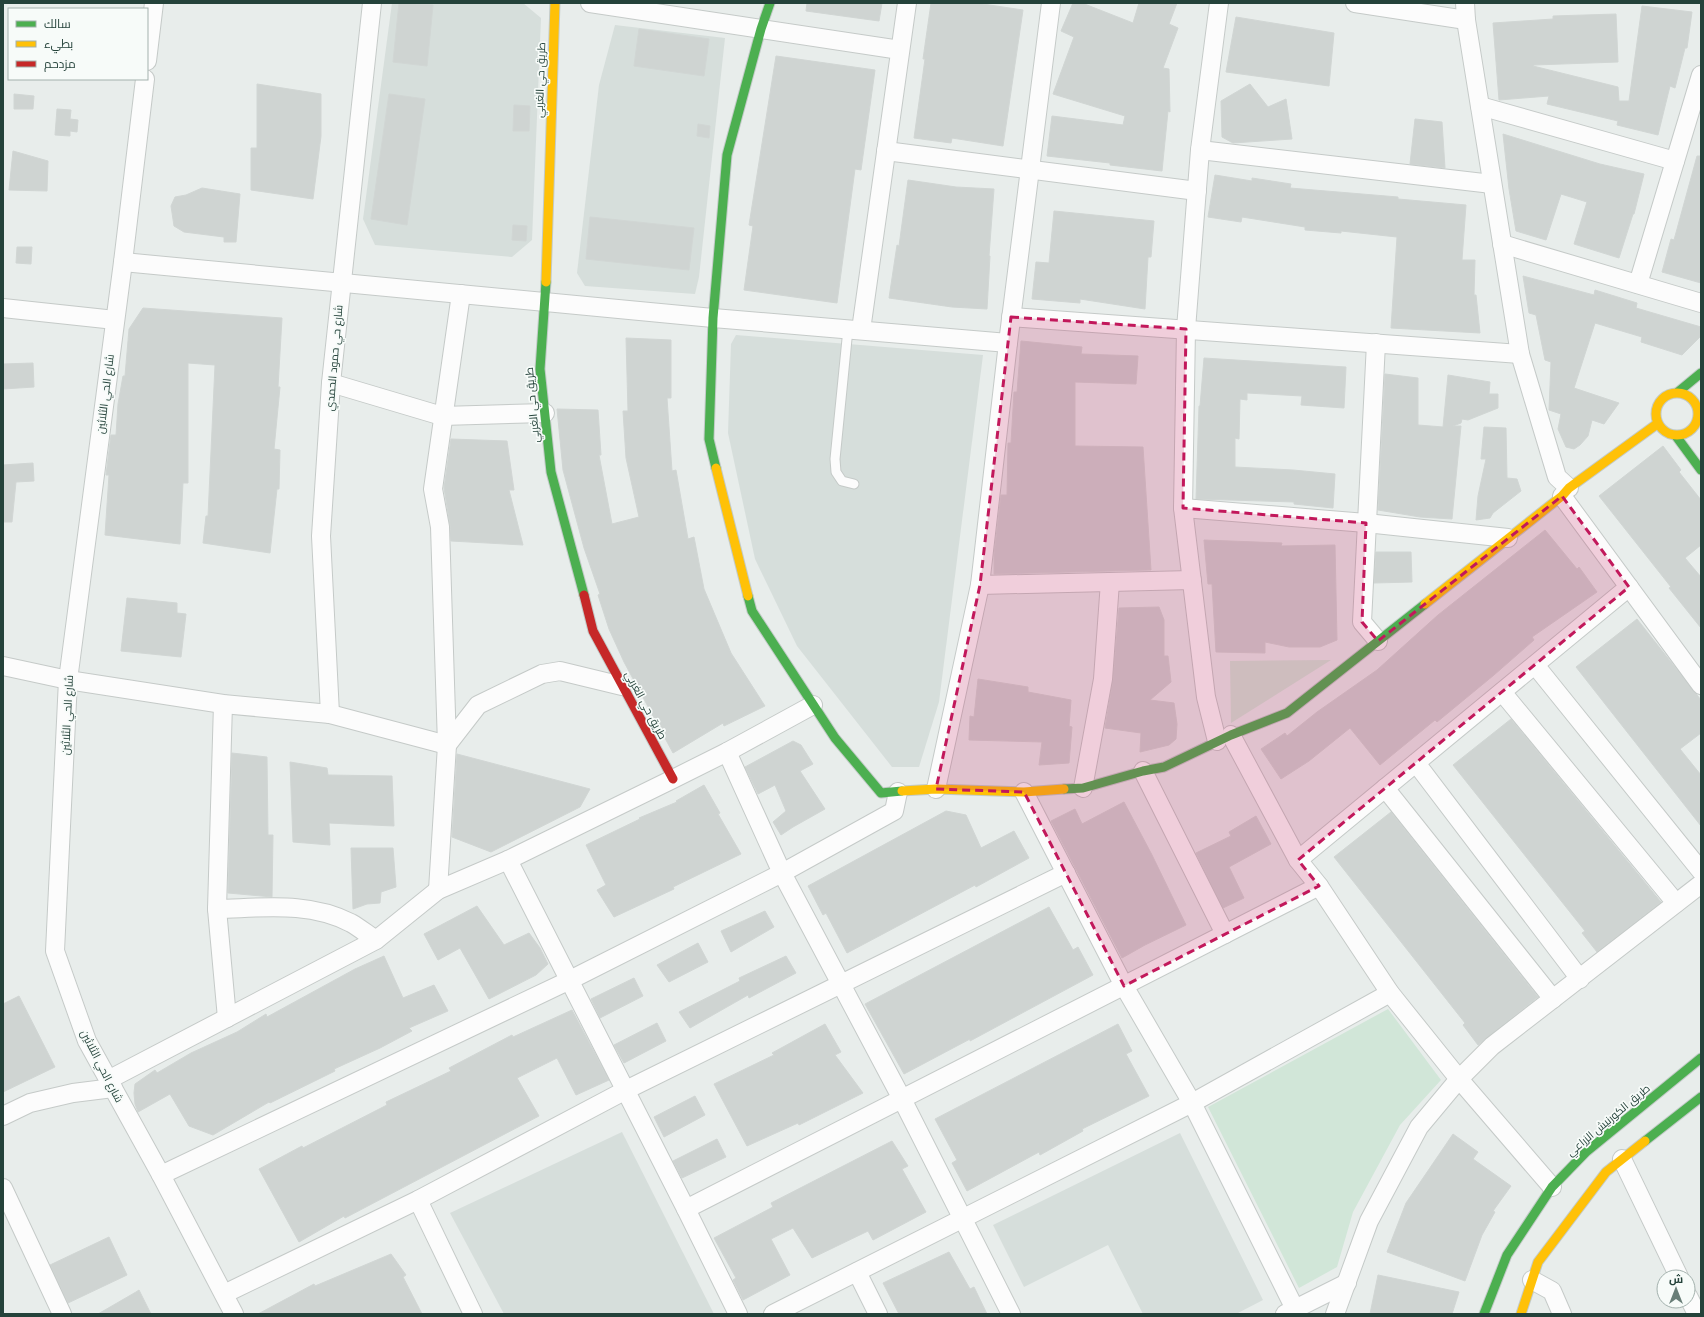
<svg xmlns="http://www.w3.org/2000/svg" width="1704" height="1317" font-family="Poppins,Cairo,sans-serif">
<style>
.built{fill:#d6dedb}
.green{fill:#d1e6d8}
.building{fill:#cfd4d2;stroke:#d1d6d4}
.lines{fill:none;stroke-linecap:round;stroke-linejoin:round}
.lane-casing{stroke:#c5cac8;stroke-width:11}
.street-casing{stroke:#c5cac8;stroke-width:20}
.fast-casing{stroke:#c3cbc8;stroke-width:11}
.slow-casing{stroke:#c3cbc8;stroke-width:11}
.jam-casing{stroke:#c3cbc8;stroke-width:11}
.lane{stroke:#fcfcfc;stroke-width:9}
.street{stroke:#fcfcfc;stroke-width:18}
.fast{stroke:#4caf50;stroke-width:9}
.slow{stroke:#ffc107;stroke-width:9}
.jam{stroke:#c62828;stroke-width:9}
.marked{fill:#c2185b;fill-opacity:0.2;stroke:#c2185b;stroke-width:3;stroke-dasharray:8 5;stroke-linejoin:round}
.labels{text-anchor:middle;dominant-baseline:central;stroke-width:3.5;stroke-linejoin:round;paint-order:stroke}
.street-label{font-size:11px;fill:#24423a;stroke:#f7fbf9}
</style>
<rect width="100%" height="100%" fill="#e8edeb"/>
<!-- built -->
<g class="built">
<polygon points="392,3 523,3 541,18 532,240 512,257 375,245 363,219"/>
<polygon points="615,25 725,38 699,277 695,294 585,286 577,273 599,85"/>
<polygon points="736,335 983,355 939,702 919,767 892,767 797,646 755,559 728,433 731,344"/>
<polygon points="622,1132 714,1314 504,1314 450,1213"/>
<polygon points="1180,1133 1263,1300 1236,1314 1143,1314 1108,1245 1024,1287 993,1225"/>
</g>
<!-- green -->
<g class="green">
<polygon points="1331,660 1231,723 1230,661"/>
<polygon points="1388,1009 1441,1080 1400,1125 1353,1212 1337,1267 1299,1288 1208,1107"/>
</g>
<!-- building -->
<g class="building">
<polygon points="399,3 433,5 427,66 393,62"/>
<polygon points="807,3 882,3 879,21 806,11"/>
<polygon points="931,3 976,3 1023,10 1003,146 952,138 951,143 914,138 925,59 923,59"/>
<polygon points="1073,3 1082,3 1133,23 1139,3 1177,3 1169,24 1178,28 1163,68 1169,69 1170,112 1168,111 1162,171 1110,165 1110,163 1047,156 1052,116 1123,125 1125,116 1053,94 1074,37 1061,31"/>
<polygon points="1642,6 1692,12 1687,48 1685,48 1675,88 1670,86 1658,135 1617,125 1618,121 1547,104 1549,96 1499,100 1493,23 1553,19 1553,16 1616,14 1618,62 1534,65 1533,66 1618,87 1619,101 1629,101"/>
<polygon points="1236,17 1334,33 1329,86 1226,72"/>
<polygon points="639,29 709,39 704,76 634,66"/>
<polygon points="776,56 875,70 861,170 855,169 837,303 744,290 753,226 749,225"/>
<polygon points="257,84 321,94 321,136 313,199 251,190 251,148 257,148"/>
<polygon points="1250,84 1268,107 1286,99 1292,139 1233,143 1222,137 1221,101"/>
<polygon points="14,94 34,96 33,109 14,109"/>
<polygon points="389,94 425,99 407,225 371,219"/>
<polygon points="514,105 530,106 529,131 513,131"/>
<polygon points="57,109 71,110 70,119 78,120 77,132 70,131 70,136 55,135"/>
<polygon points="1415,119 1442,122 1445,168 1410,164"/>
<polygon points="698,124 710,126 709,138 697,136"/>
<polygon points="1503,134 1600,164 1644,174 1634,214 1633,214 1619,258 1574,244 1587,202 1561,194 1546,240 1516,231 1509,189"/>
<polygon points="13,151 48,161 47,191 9,190"/>
<polygon points="1697,156 1701,156 1701,283 1662,272 1671,239 1674,240"/>
<polygon points="1215,175 1252,181 1252,178 1291,184 1290,188 1398,197 1398,199 1466,205 1462,260 1475,260 1474,295 1476,295 1480,333 1391,328 1397,237 1341,231 1341,233 1305,230 1305,227 1242,217 1241,222 1208,217"/>
<polygon points="908,180 956,187 994,189 989,256 990,256 987,309 952,307 889,298 897,245 899,246"/>
<polygon points="202,188 240,194 236,242 224,242 224,237 184,232 174,226 171,206 175,197 186,195"/>
<polygon points="1054,211 1154,221 1151,257 1148,257 1145,309 1080,299 1080,303 1032,299 1036,262 1049,263"/>
<polygon points="590,217 694,228 689,270 586,259"/>
<polygon points="513,225 527,226 526,241 512,240"/>
<polygon points="17,247 32,247 31,264 16,263"/>
<polygon points="1523,276 1594,295 1595,290 1637,303 1636,308 1701,327 1701,336 1682,355 1641,342 1642,337 1595,323 1574,388 1619,403 1604,424 1592,420 1588,436 1580,445 1574,449 1566,447 1558,429 1561,414 1549,410 1551,362 1545,360 1536,315 1529,313"/>
<polygon points="143,308 282,318 278,387 280,387 274,449 280,450 279,489 277,489 270,553 203,543 206,516 208,516 215,365 188,363 188,483 183,483 180,544 105,535 109,475 106,475 111,435 116,435 118,404 123,376 125,376 129,329"/>
<polygon points="626,338 671,340 671,398 667,398 672,471 676,470 688,539 694,537 704,589 731,653 765,706 724,726 723,723 673,753 624,662 609,629 598,595 600,594 584,548 563,470 557,409 598,410 601,455 599,455 612,524 639,517 626,458 623,411 628,411"/>
<polygon points="1021,341 1082,347 1081,354 1138,356 1136,384 1075,382 1075,446 1143,447 1151,570 994,574 994,555 1001,495 1007,495 1008,443 1011,443 1014,392 1017,392"/>
<polygon points="1204,358 1346,367 1344,408 1301,405 1302,396 1247,393 1247,400 1240,399 1239,439 1235,438 1235,467 1293,470 1335,474 1333,508 1294,504 1294,502 1196,499 1199,406 1200,406"/>
<polygon points="33,363 34,387 3,389 3,364"/>
<polygon points="1385,374 1418,378 1418,425 1443,427 1448,375 1490,382 1489,394 1498,394 1498,408 1468,420 1462,419 1461,423 1453,426 1461,426 1452,519 1420,517 1378,510"/>
<polygon points="1484,427 1506,428 1507,478 1517,479 1521,491 1493,513 1490,518 1476,520 1478,496 1486,459 1481,459"/>
<polygon points="451,439 507,441 514,490 509,490 523,545 451,541 450,525 444,488"/>
<polygon points="1663,446 1681,470 1679,472 1701,500 1701,545 1685,558 1701,577 1701,628 1669,588 1671,587 1599,496"/>
<polygon points="33,463 34,481 16,482 12,522 3,522 3,465"/>
<polygon points="1545,530 1577,569 1579,567 1597,592 1532,637 1534,640 1494,675 1437,722 1435,720 1380,765 1350,728 1309,761 1281,779 1261,749 1285,733 1287,736 1317,712 1377,670 1438,615"/>
<polygon points="1204,540 1282,543 1281,546 1335,545 1337,640 1320,647 1289,647 1265,642 1265,653 1216,652 1212,584 1208,584"/>
<polygon points="1376,552 1411,552 1412,582 1374,583"/>
<polygon points="127,598 177,603 177,613 186,614 181,657 121,651"/>
<polygon points="1159,607 1164,620 1164,656 1168,656 1171,682 1150,700 1174,703 1177,724 1176,739 1169,745 1140,752 1141,733 1105,728 1113,680 1119,608"/>
<polygon points="1637,619 1701,700 1701,733 1680,749 1701,775 1701,826 1576,667"/>
<polygon points="978,679 1028,687 1028,692 1071,700 1069,726 1072,727 1069,763 1039,765 1042,742 969,740 970,716 974,717"/>
<polygon points="1511,719 1661,902 1597,952 1582,933 1585,931 1453,765"/>
<polygon points="793,741 801,745 813,764 800,771 825,809 793,827 781,835 773,822 786,811 775,785 758,794 745,767"/>
<polygon points="232,753 267,757 268,835 273,835 272,897 228,893"/>
<polygon points="457,754 590,789 580,807 491,852 452,837"/>
<polygon points="290,762 327,768 328,775 392,776 394,826 329,823 330,845 293,842"/>
<polygon points="704,785 720,813 718,814 741,854 673,887 674,889 614,917 597,890 606,885 586,845 640,819 639,818 677,802 676,801"/>
<polygon points="1124,802 1152,855 1186,925 1145,945 1122,958 1051,821 1075,809 1082,824"/>
<polygon points="946,811 966,815 981,848 1014,831 1029,858 976,887 975,885 847,953 826,913 823,915 808,886"/>
<polygon points="1391,812 1538,997 1478,1045 1463,1025 1465,1023 1334,857"/>
<polygon points="1256,816 1271,844 1229,867 1244,898 1223,908 1196,853 1231,836 1229,832"/>
<polygon points="351,848 393,848 396,887 381,892 380,903 367,904 353,909"/>
<polygon points="477,906 504,945 529,933 540,948 548,964 536,975 489,999 460,948 438,960 424,934"/>
<polygon points="1049,907 1073,950 1078,947 1093,975 970,1041 970,1039 904,1074 865,1004"/>
<polygon points="765,911 774,927 731,952 721,931"/>
<polygon points="698,943 708,962 669,982 657,965"/>
<polygon points="384,956 403,998 434,985 448,1011 409,1028 412,1031 380,1048 334,1069 335,1071 270,1103 269,1102 213,1135 189,1126 170,1094 138,1112 135,1104 134,1093 135,1084 155,1070 157,1073 191,1053 237,1032 266,1014 267,1017 355,969"/>
<polygon points="786,956 796,973 749,998 748,995 690,1028 679,1012 740,981 739,978"/>
<polygon points="634,978 643,996 600,1018 591,999"/>
<polygon points="19,996 55,1067 3,1092 3,1004"/>
<polygon points="572,1010 609,1080 576,1095 557,1058 517,1078 539,1116 345,1218 344,1216 299,1242 259,1169 302,1146 303,1148 387,1105 386,1102 451,1071 449,1068 512,1035 513,1037"/>
<polygon points="657,1023 666,1041 624,1063 614,1045"/>
<polygon points="825,1024 841,1052 835,1055 863,1093 799,1125 798,1123 747,1146 714,1084 774,1055 772,1053"/>
<polygon points="1118,1024 1132,1051 1126,1054 1149,1096 1082,1129 1083,1131 1040,1155 1039,1152 967,1191 952,1163 957,1160 935,1119"/>
<polygon points="695,1096 705,1115 664,1137 654,1117"/>
<polygon points="1453,1134 1478,1152 1473,1159 1511,1186 1493,1211 1495,1212 1482,1235 1465,1281 1387,1252 1406,1203"/>
<polygon points="717,1139 726,1157 682,1178 673,1161"/>
<polygon points="892,1141 908,1166 902,1169 926,1212 873,1240 868,1231 812,1258 793,1228 771,1239 790,1275 743,1300 733,1280 736,1278 714,1238 773,1207 771,1203"/>
<polygon points="109,1237 127,1275 68,1303 50,1265"/>
<polygon points="949,1252 970,1289 974,1287 987,1314 899,1314 883,1283"/>
<polygon points="391,1254 406,1275 403,1277 422,1314 258,1314 314,1284 315,1286"/>
<polygon points="1378,1275 1459,1292 1452,1314 1370,1314"/>
<polygon points="139,1290 151,1314 98,1314 136,1292"/>
</g>
<g class="lines">
<!-- lane casing -->
<g class="lane-casing">
<polyline id="lane" points="848,329 835,459 836,472 842,481 854,484"/>
</g>
<!-- street casing -->
<g class="street-casing">
<g id="street">
<polyline points="590,3 900,50"/>
<polyline points="1355,3 1466,20"/>
<polyline points="1465,3 1466,20 1520,354 1557,477 1569,488"/>
<polyline points="147,61 154,3"/>
<polyline points="145,79 123,262 68,680 55,951 87,1041 161,1175 234,1314"/>
<polyline points="1480,106 1675,161"/>
<polyline points="1200,150 1492,184"/>
<polyline points="886,151 1197,191"/>
<polyline points="1502,244 1701,303"/>
<polyline points="123,262 713,318 1008,343"/>
<polyline points="1638,284 1701,75"/>
<polyline points="3,308 115,320"/>
<polyline points="1011,317 1520,354"/>
<polyline points="861,330 907,3"/>
<polyline points="1376,343 1362,622 1378,641"/>
<polyline points="331,383 442,416 545,413"/>
<polyline points="1562,496 1701,685"/>
<polyline points="1183,508 1366,523 1508,538"/>
<polyline points="980,585 1192,580"/>
<polyline points="1535,665 1701,871"/>
<polyline points="3,666 68,680 223,704 330,714 447,745 478,705 542,674 560,671 622,686"/>
<polyline points="1502,692 1676,903"/>
<polyline points="223,704 217,909 227,1018"/>
<polyline points="330,714 321,536 331,383 372,3"/>
<polyline points="1231,735 1298,860 1319,886 1390,993 1459,1079 1552,1187"/>
<polyline points="1217,741 1206,697 1183,508 1186,329 1200,150 1219,3"/>
<polyline points="727,752 782,873 902,1099 1011,1314"/>
<polyline points="1416,763 1580,979"/>
<polyline points="1143,771 1225,934"/>
<polyline points="1083,788 1103,679 1110,582"/>
<polyline points="1385,788 1553,999"/>
<polyline points="936,789 980,585 1008,343 1051,3"/>
<polyline points="1024,792 1124,986 1192,1103 1295,1309"/>
<polyline points="508,860 686,1209 738,1314"/>
<polyline points="1298,860 1629,587"/>
<polyline points="438,890 447,745 440,527 433,489 461,294"/>
<path d="M 217,909 C 262,908 309,901 351,923 C 360,928 368,935 376,940"/>
<polyline points="108,1080 376,940 438,890 508,860 673,779 727,752 813,705"/>
<polyline points="3,1116 30,1103 73,1093 113,1088"/>
<polyline points="1622,1159 1679,1277"/>
<polyline points="161,1175 570,980 782,873 894,811 898,792"/>
<polyline points="3,1188 62,1314"/>
<polyline points="418,1200 473,1314"/>
<polyline points="686,1209 1319,886"/>
<polyline points="857,1272 878,1314"/>
<polyline points="1532,1280 1552,1291 1562,1314"/>
<polyline points="224,1294 418,1200 626,1090 1066,873"/>
<polyline points="1688,1296 1697,1314"/>
<polyline points="773,1314 1192,1103 1390,993"/>
<polyline points="1285,1314 1347,1283"/>
<polyline points="1335,1314 1369,1221 1419,1127 1459,1079 1492,1046 1701,884"/>
</g>
</g>
<!-- fast casing -->
<g class="fast-casing">
<g id="fast">
<polyline points="546,282 540,369 551,472 584,595"/>
<polyline points="1678,392 1701,373"/>
<polyline points="1676,436 1701,470"/>
<polyline points="716,468 709,439 713,318 727,155 761,29 770,3"/>
<polyline points="748,596 752,611 835,738 881,793 902,791"/>
<polyline points="1064,789 1083,788 1143,771 1164,767 1231,735 1287,713 1425,604"/>
<polyline points="1645,1141 1701,1097"/>
<polyline points="1484,1314 1507,1255 1552,1187 1586,1152 1701,1058"/>
</g>
</g>
<!-- slow casing -->
<g class="slow-casing">
<g id="slow">
<polyline points="546,282 555,3"/>
<circle cx="1677" cy="414" r="21"/>
<polyline points="716,468 748,596"/>
<polyline points="1425,604 1562,496 1569,488 1657,424"/>
<polyline points="902,791 936,789 1024,792 1064,789"/>
<polyline points="1521,1314 1538,1262 1606,1172 1645,1141"/>
</g>
</g>
<!-- jam casing -->
<g class="jam-casing">
<polyline id="jam" points="584,595 593,631 673,779"/>
</g>
<!-- lane -->
<use href="#lane" class="lane"/>
<!-- street -->
<use href="#street" class="street"/>
<!-- fast -->
<use href="#fast" class="fast"/>
<!-- slow -->
<use href="#slow" class="slow"/>
<!-- jam -->
<use href="#jam" class="jam"/>
</g>
<!-- marked area -->
<path class="marked" d="M 1011,317 L 1186,329 L 1183,508 L 1366,523 L 1362,622 L 1378,641 L 1562,496 L 1629,587 L 1298,860 L 1319,886 L 1124,986 L 1024,792 L 936,789 L 980,585 Z"/>
<g class="labels">
<!-- street labels -->
<g class="street-label">
<text transform="translate(540 80) rotate(-88)">طريق حي الغربي</text>
<text transform="translate(334 358) rotate(-85)">شارع حي حمود الحمدي</text>
<text transform="translate(105 394) rotate(-83)">شارع الحي الثلاثين</text>
<text transform="translate(532 405) rotate(-95)">طريق حي الغربي</text>
<text transform="translate(646 705) rotate(62)">طريق حي الغربي</text>
<text transform="translate(67 715) rotate(-87)">شارع الحي الثلاثين</text>
<text transform="translate(102 1066) rotate(63)">شارع الحي الثلاثين</text>
<text transform="translate(1608 1120) rotate(-40)">طريق الكورنيش الزراعي</text>
</g>
</g>
<!-- border -->
<rect width="1704" height="1317" fill="none" stroke="#24423a" stroke-width="8"/>
<!-- legend -->
<rect x="8" y="8" width="140" height="72" fill="#f7fbf9" stroke="#a3b1ad"/>
<rect x="16" y="21" width="20" height="6" fill="#4caf50" stroke="#a3b1ad"/>
<text x="44" y="28" font-size="12" fill="#24423a">سالك</text>
<rect x="16" y="41" width="20" height="6" fill="#ffc107" stroke="#a3b1ad"/>
<text x="44" y="48" font-size="12" fill="#24423a">بطيء</text>
<rect x="16" y="61" width="20" height="6" fill="#c62828" stroke="#a3b1ad"/>
<text x="44" y="68" font-size="12" fill="#24423a">مزدحم</text>
<!-- north arrow -->
<g transform="translate(1676 1289)"><circle r="19" fill="#f7fbf9" stroke="#a3b1ad"/>
<path d="M0-3L7 15L0 10L-7 15Z" fill="#697e78"/>
<text y="-6" font-size="11" font-weight="bold" text-anchor="middle" fill="#24423a">ش</text>
</g>
</svg>
